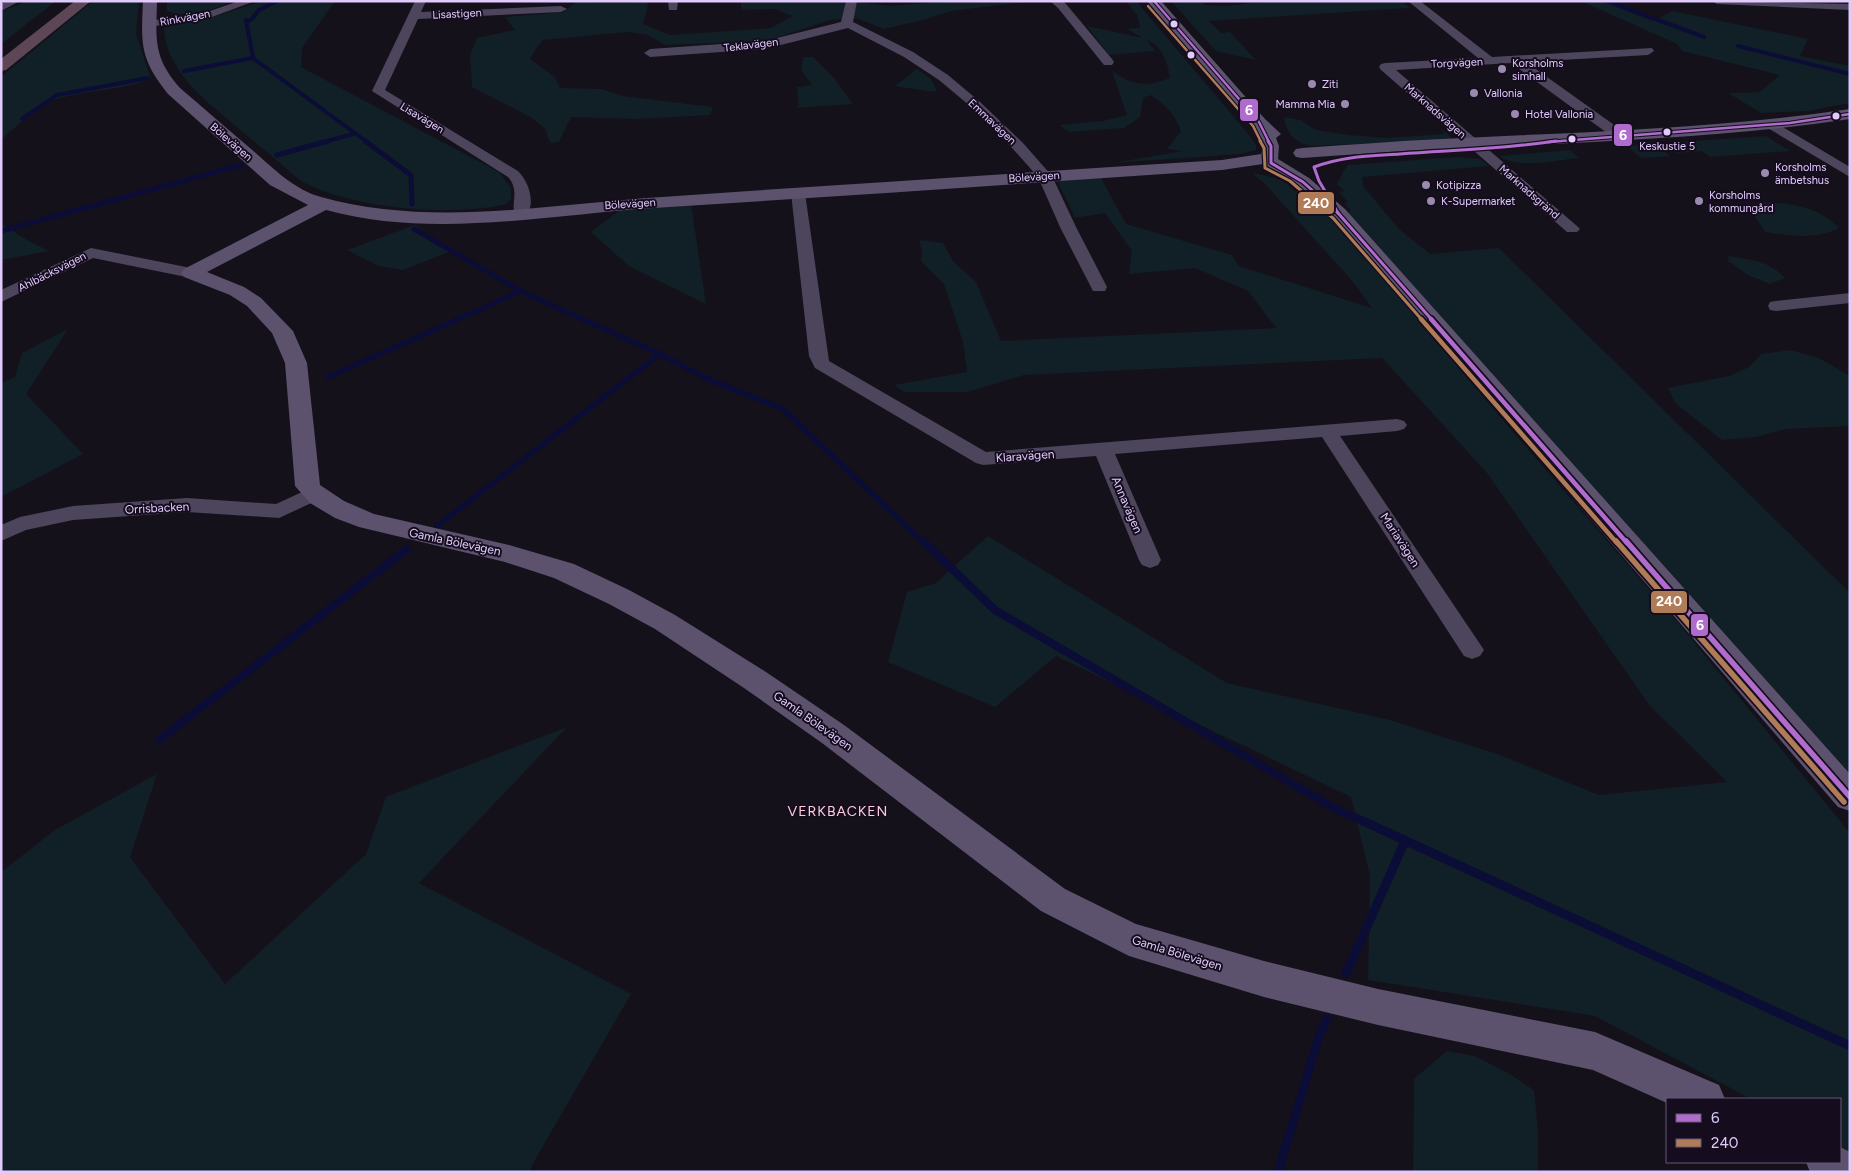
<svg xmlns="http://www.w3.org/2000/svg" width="1851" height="1173" font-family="Figtree,sans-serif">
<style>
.green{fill:#111f26}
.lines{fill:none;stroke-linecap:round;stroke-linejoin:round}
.stream-far4{stroke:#0b0d36;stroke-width:4}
.stream-far3{stroke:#0b0d36;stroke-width:5}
.stream-far2{stroke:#0b0d36;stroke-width:5.5}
.stream-far1{stroke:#0b0d36;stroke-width:8}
.stream{stroke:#0b0d36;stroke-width:9}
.street{fill:#4d455b;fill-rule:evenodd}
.secondary{fill:#5c526e;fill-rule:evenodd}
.highway{fill:#5d4756;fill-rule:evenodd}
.bus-1-far3-casing{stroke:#150d1e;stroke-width:4.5}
.bus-1-far2-casing{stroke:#150d1e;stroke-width:5.5}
.bus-1-far1-casing{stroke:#150d1e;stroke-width:8}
.bus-1-casing{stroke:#150d1e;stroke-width:9}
.bus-2-far3-casing{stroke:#150d1e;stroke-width:4.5}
.bus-2-far2-casing{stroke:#150d1e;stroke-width:5.5}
.bus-2-far1-casing{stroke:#150d1e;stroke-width:8}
.bus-2-casing{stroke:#150d1e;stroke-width:9}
.bus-1-far3{stroke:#b06ccc;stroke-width:2.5}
.bus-1-far2{stroke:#b06ccc;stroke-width:3}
.bus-1-far1{stroke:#b06ccc;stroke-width:4.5}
.bus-1{stroke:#b06ccc;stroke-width:5.5}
.bus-2-far3{stroke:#b07c57;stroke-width:2.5}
.bus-2-far2{stroke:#b07c57;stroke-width:3}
.bus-2-far1{stroke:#b07c57;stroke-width:4.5}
.bus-2{stroke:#b07c57;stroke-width:5.5}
.bus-dot{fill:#e1cbfd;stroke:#150d1e;stroke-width:2}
.poi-dot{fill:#9a8aae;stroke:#150d1e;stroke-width:2}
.labels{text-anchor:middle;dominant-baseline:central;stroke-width:4;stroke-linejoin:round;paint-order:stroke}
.far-street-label{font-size:11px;fill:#e1cbfd;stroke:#150d1e}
.far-poi-label{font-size:11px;fill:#e1cbfd;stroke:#150d1e;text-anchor:start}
.bus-label{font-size:11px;fill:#e1cbfd;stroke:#150d1e}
.street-label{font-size:12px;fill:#e1cbfd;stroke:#150d1e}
.neighbourhood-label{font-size:14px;letter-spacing:1px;fill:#fdcddd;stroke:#150d1e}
.line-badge{stroke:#150d1e;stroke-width:2}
.badge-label{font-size:14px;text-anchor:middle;font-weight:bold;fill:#fff}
</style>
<rect width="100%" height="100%" fill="#15111a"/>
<!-- green -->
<g class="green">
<polygon points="26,1 56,1 1,44 1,12"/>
<path d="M 93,1 L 139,1 L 136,34 L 151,79 C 122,90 91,90 60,98 C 46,101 12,129 1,140 L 1,77 Z"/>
<path d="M 167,1 L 234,1 C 214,9 188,20 167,11 Z"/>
<path d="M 262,1 L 335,1 L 302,48 L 301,67 L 499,172 L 511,188 L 511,198 L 507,204 C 451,217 354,209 303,182 C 294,177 287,169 279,162 C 261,147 242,132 224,116 C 198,95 165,65 164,28 L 170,25 L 216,16 Z"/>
<polygon points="577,1 613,3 649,1 643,24 670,35 771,28 792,16 775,9 741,10 741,1 848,1 890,6 956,1 1024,2 951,11 923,20 884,29 857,18 830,20 766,41 665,45 648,35 628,32 543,40 537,47 530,59 555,77 560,88 601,89 623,96 713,107 710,115 636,119 571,117 559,142 550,143 545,129 532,118 472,87 470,55 477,38 515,30 505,17 564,12"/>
<path d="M 1126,1 L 1136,1 L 1250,136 L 1256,145 L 1256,150 L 1241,154 L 1113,163 L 1183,151 L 1167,149 L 1181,131 C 1175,114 1165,104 1150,95 L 1143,98 L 1140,117 L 1124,128 L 1070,132 L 1059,125 L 1103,121 L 1127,115 L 1112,71 C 1134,86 1145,87 1170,78 C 1168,63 1162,46 1147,40 L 1155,51 L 1109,55 L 1087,26 L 1143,38 L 1127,29 L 1140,28 L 1137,15 Z"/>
<polygon points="1171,1 1200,1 1206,5 1226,6 1269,1 1401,1 1410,8 1209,21 1221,33 1230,32 1256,60 1216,51"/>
<polygon points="1581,1 1602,1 1653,21 1673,11 1808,39 1800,56 1850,66 1850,103 1809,111 1761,113 1728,93 1760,92 1780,75 1682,51 1677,44"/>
<polygon points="803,57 813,57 834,78 853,104 794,108 799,106 797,87 812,85 801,70"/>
<polygon points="917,69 931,79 937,91 933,92 895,86"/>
<path d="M 1284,117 L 1300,120 L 1316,130 L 1350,135 L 1385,138 L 1445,134 L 1440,128 L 1451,137 L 1450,140 L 1310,146 C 1293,141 1287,134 1284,117 Z"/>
<polygon points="1766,136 1790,151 1710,157 1702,151 1677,153 1664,143"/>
<polygon points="1654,144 1670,156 1642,158 1626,146"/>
<path d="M 1570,150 L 1579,158 C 1556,160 1519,170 1499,156 Z"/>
<polygon points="1457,157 1480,159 1489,166 1362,177 1363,186 1399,229 1430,254 1499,248 1850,593 1850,775 1346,212 1351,211 1344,203 1348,202 1339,192 1344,191 1337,184 1344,170 1348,165"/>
<path d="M 1252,173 C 1269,176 1283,178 1294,191 L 1298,191 L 1305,200 L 1310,200 L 1317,209 L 1322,209 L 1326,214 L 1330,214 L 1496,412 L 1685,631 L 1850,833 L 1850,1155 L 1840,1149 L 1840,1099 L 1751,1099 L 1595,1016 L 1368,980 L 1370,876 L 1351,797 L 1056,656 L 995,707 L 888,662 L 907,592 L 936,583 L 988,536 L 1227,683 L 1390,720 L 1500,755 L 1599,795 L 1727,782 L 1650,706 L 1487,473 L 1382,358 L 1024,375 L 968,392 L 904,392 L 894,385 L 967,372 L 963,342 L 944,284 L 921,261 L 922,251 L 919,240 L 943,243 L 953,261 L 976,282 L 1001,341 L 1276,328 L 1248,291 L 1195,268 L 1129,274 L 1132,251 L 1105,213 L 1075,218 L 1057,180 L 1100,176 L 1126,224 L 1232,255 L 1239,266 L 1372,308 L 1354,283 L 1264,183 Z"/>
<path d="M 1770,202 C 1796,204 1820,208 1839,228 C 1817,240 1788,236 1765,232 L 1751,210 L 1752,207 L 1757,203 Z"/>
<polygon points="691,204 706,304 630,267 591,232 620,210"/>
<polygon points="1,224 31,242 49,251 1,260"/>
<polygon points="415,225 449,252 403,270 379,266 347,250"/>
<path d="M 1729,256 C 1752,260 1768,260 1785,278 L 1770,284 L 1748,275 L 1728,261 Z"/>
<polygon points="68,329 26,394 83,454 1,497 1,383 15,377 22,353"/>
<polygon points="1790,350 1819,358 1850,376 1850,426 1787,429 1756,437 1722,440 1676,404 1668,388 1729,376 1749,367 1761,354"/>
<polygon points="567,727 419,883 631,994 532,1165 530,1172 1,1172 1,872 55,830 157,774 130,857 225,984 366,854 386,797"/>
<polygon points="1447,1051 1475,1056 1508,1073 1534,1090 1538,1131 1538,1172 1413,1172 1414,1079"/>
</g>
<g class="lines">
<!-- stream-far4 -->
<g class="stream-far4">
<polyline points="1607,1 1704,37"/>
<polyline points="246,20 253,58 367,142"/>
<polyline points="247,22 252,19 259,10 277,1"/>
<polyline points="1738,46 1850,74"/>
<polyline points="184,71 253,58"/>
<polyline points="22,119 57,95 148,78"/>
<polyline points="324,142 353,134"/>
</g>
<!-- stream-far3 -->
<g class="stream-far3">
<polyline points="365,141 411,175 412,204"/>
<polyline points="277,155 328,141"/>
<polyline points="414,229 521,291 584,320"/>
<polyline points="1,231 241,165"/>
<polyline points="456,320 521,291"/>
</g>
<!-- stream-far2 -->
<g class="stream-far2">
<polyline points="582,319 660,354 708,379 783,409 924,543"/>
<polyline points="328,377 459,319"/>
<polyline points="437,526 660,354"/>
</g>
<!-- stream-far1 -->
<g class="stream-far1">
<polyline points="923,541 995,610 1334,808 1365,822"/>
<polyline points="159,740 407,549"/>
</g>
<!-- stream -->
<g class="stream">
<polyline points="1363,821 1850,1046"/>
<polyline points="1346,974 1405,841"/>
<polyline points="1278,1172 1319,1037 1327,1019"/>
</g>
<!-- street -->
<g class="street">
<polygon points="6,1 20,1 1,11 1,4"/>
<polygon points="239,1 255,1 212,17 149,27 143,24 149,21 210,11"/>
<path d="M 415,1 L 426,1 L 421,12 L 561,6 L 567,9 L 561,12 L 418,19 L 385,90 L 518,171 C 529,182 536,203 526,217 L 516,217 C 509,206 521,191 508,177 L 372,91 Z"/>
<polygon points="668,1 678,1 677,10 669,10"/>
<polygon points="846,1 857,1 853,22 913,52 948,75 979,101 1023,143 1052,176 1076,227 1107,287 1105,291 1093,291 1091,287 1060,227 1038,177 1013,149 970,106 939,80 904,57 848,28 765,49 650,57 644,53 650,49 765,41 841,22"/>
<polygon points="1050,1 1063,1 1066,4 1112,59 1114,62 1112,65 1104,65 1058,8"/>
<polygon points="1408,1 1420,1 1492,57 1652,48 1654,51 1648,55 1526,62 1624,132 1626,135 1619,139 1614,138 1511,63 1396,70 1577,226 1580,229 1577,232 1567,232 1381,70 1379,67 1381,64 1385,63 1478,58"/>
<polygon points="1712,1 1850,4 1850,10 1717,4"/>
<polygon points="1771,120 1850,167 1850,177 1766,127 1764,124"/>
<polygon points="798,189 803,190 805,193 829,361 986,452 1397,419 1404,421 1407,425 1404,429 1397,431 1340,436 1480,644 1484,650 1480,656 1472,659 1464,656 1322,437 1115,454 1161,560 1158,565 1150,568 1142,565 1139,560 1096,456 983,465 976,463 815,368 809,356 791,193 793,190"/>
<polygon points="91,248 191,268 197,270 199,273 197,276 191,278 93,258 1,302 1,290"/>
<polygon points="1850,293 1850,303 1776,311 1770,310 1768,306 1770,302 1776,301"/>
<polygon points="313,487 320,489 323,494 320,499 279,518 187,512 73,520 26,530 1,541 1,525 20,517 73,506 187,498 276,504"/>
</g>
<!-- secondary -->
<g class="secondary">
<path d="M 143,1 L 157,1 C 156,40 153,57 180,88 C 206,110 232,133 258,155 C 277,172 296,190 321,197 C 431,228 549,204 662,197 C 848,184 1035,172 1222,160 L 1261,154 L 1263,146 L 1252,124 L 1147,1 L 1161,1 L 1265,119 L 1281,134 L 1276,138 L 1279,146 L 1278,159 L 1309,178 L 1345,209 L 1850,774 L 1850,811 L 1838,807 L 1331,217 L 1297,186 L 1274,173 L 1263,164 L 1222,170 C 1033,183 843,196 654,208 C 546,215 432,239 326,210 L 207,272 L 244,287 L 261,298 L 293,331 L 307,363 L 320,485 L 344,501 L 374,514 L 509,545 L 574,564 L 629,590 L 675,615 L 766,672 L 844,725 L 1065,889 L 1136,924 L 1264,961 L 1378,989 L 1595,1032 L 1719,1085 L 1725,1099 L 1667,1099 L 1667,1103 L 1593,1070 L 1378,1025 L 1264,997 L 1129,956 L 1041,911 L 822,743 L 744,688 L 655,629 L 609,604 L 554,578 L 505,562 L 359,527 L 335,518 L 310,503 L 295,486 L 285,363 L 272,333 L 247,306 L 230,295 L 184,277 L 181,273 L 184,269 L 308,205 L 270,185 L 168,94 C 140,59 141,45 143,1 Z"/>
<path d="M 1850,109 L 1850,119 C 1715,139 1578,142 1442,149 C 1395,151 1349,155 1302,158 L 1296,157 L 1293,153 L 1296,149 L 1302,148 C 1349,145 1395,141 1442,139 C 1578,132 1715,129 1850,109 Z"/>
<polygon points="1840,1147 1850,1152 1850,1172 1810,1172 1806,1162 1840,1162"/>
</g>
<!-- highway -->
<polygon class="highway" points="75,1 91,1 6,70 1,71 1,59"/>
<!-- bus-1-far3 casing -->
<g class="bus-1-far3-casing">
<g id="bus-1-far3">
<polyline points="1154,1 1259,122 1269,142"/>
<polyline points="1548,142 1790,123 1850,114"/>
</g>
</g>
<!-- bus-1-far2 casing -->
<g class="bus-1-far2-casing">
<g id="bus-1-far2">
<polyline points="1268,141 1271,146 1271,163 1303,182 1339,214"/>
<path d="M 1432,320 L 1338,213 L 1319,181 L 1314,167 C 1343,156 1370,156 1400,154 C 1453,150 1504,149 1556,141"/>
</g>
</g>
<!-- bus-1-far1 casing -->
<g class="bus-1-far1-casing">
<polyline id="bus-1-far1" points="1431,319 1627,543"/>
</g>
<!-- bus-1 casing -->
<g class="bus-1-casing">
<polyline id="bus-1" points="1626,541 1850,797"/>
</g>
<!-- bus-2-far3 casing -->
<g class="bus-2-far3-casing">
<polyline id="bus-2-far3" points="1148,6 1253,126 1261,142"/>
</g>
<!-- bus-2-far2 casing -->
<g class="bus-2-far2-casing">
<polyline id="bus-2-far2" points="1260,141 1264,148 1265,168 1290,181 1333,218 1422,320"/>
</g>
<!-- bus-2-far1 casing -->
<g class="bus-2-far1-casing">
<polyline id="bus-2-far1" points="1421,319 1617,543"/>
</g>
<!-- bus-2 casing -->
<g class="bus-2-casing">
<polyline id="bus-2" points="1616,541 1844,802"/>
</g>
<!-- bus-1-far3 -->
<use href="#bus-1-far3" class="bus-1-far3"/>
<!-- bus-1-far2 -->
<use href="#bus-1-far2" class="bus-1-far2"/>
<!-- bus-1-far1 -->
<use href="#bus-1-far1" class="bus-1-far1"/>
<!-- bus-1 -->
<use href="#bus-1" class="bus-1"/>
<!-- bus-2-far3 -->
<use href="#bus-2-far3" class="bus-2-far3"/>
<!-- bus-2-far2 -->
<use href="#bus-2-far2" class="bus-2-far2"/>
<!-- bus-2-far1 -->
<use href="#bus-2-far1" class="bus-2-far1"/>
<!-- bus-2 -->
<use href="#bus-2" class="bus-2"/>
</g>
<!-- markers -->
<g class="bus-dot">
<circle cx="1174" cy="24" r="4.5"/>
<circle cx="1191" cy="55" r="4.5"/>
<circle cx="1836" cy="116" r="4.5"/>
<circle cx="1667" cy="132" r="4.5"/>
<circle cx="1572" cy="139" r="4.5"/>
</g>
<g class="poi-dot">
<circle cx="1502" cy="69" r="5"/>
<circle cx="1312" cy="84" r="5"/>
<circle cx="1474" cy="93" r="5"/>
<circle cx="1345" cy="104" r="5"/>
<circle cx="1515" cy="114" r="5"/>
<circle cx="1765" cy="173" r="5"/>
<circle cx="1426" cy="185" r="5"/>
<circle cx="1431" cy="201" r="5"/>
<circle cx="1699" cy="201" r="5"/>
</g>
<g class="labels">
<!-- far-street labels -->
<g class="far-street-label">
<text transform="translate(457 14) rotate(-3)">Lisastigen</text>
<text transform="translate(185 18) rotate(-10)">Rinkvägen</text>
<text transform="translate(751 45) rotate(-7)">Teklavägen</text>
<text transform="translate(1457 63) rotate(-3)">Torgvägen</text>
<text transform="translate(1435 111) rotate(41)">Marknadsvägen</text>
<text transform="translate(422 118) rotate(31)">Lisavägen</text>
<text transform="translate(992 122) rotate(43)">Emmavägen</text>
<text transform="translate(231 142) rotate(41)">Bölevägen</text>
<text transform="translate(1034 177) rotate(-4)">Bölevägen</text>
<text transform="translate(1529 192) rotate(41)">Marknadsgränd</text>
<text transform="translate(630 204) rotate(-4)">Bölevägen</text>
<text transform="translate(52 272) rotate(-27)">Ahlbäcksvägen</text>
</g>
<!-- far-poi labels -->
<g class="far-poi-label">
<text x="1512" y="63">Korsholms<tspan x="1512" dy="13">simhall</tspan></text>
<text x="1322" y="84">Ziti</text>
<text x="1484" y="93">Vallonia</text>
<text x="1335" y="104" text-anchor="end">Mamma Mia</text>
<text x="1525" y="114">Hotel Vallonia</text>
<text x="1775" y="167">Korsholms<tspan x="1775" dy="13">ämbetshus</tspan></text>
<text x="1436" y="185">Kotipizza</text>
<text x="1709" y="195">Korsholms<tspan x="1709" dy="13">kommungård</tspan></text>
<text x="1441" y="201">K-Supermarket</text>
</g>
<!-- bus labels -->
<g class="bus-label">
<text x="1667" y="146">Keskustie 5</text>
</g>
<!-- street labels -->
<g class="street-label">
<text transform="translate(1025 456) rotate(-4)">Klaravägen</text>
<text transform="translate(1127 505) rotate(67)">Annavägen</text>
<text transform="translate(157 508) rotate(-3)">Orrisbacken</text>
<text transform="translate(1400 540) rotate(57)">Mariavägen</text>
<text transform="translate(455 542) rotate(12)">Gamla Bölevägen</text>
<text transform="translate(813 721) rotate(35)">Gamla Bölevägen</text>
<text transform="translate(1177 953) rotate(17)">Gamla Bölevägen</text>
</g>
<!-- neighbourhood labels -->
<g class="neighbourhood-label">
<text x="838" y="811">VERKBACKEN</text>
</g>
</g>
<g class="line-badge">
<rect x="1239" y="98" width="20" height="24" rx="5" fill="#b06ccc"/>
<rect x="1613" y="123" width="20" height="24" rx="5" fill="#b06ccc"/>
<rect x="1297" y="191" width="38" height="24" rx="5" fill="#b07c57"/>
<rect x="1650" y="590" width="38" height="24" rx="5" fill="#b07c57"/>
<rect x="1690" y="613" width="19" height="24" rx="5" fill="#b06ccc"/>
</g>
<g class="badge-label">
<text x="1249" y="115">6</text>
<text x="1623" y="140">6</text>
<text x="1316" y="208">240</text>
<text x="1669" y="606">240</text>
<text x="1700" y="630">6</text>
</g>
<!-- border -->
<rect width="1851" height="1173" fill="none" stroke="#e1cbfd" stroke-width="5"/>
<!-- legend -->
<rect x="1666" y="1098" width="175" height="65" fill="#150d1e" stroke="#675977"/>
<rect x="1676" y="1114" width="25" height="8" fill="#b06ccc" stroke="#675977"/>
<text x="1711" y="1123" font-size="15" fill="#e1cbfd">6</text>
<rect x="1676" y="1139" width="25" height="8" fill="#b07c57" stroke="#675977"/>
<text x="1711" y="1148" font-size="15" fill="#e1cbfd">240</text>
</svg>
